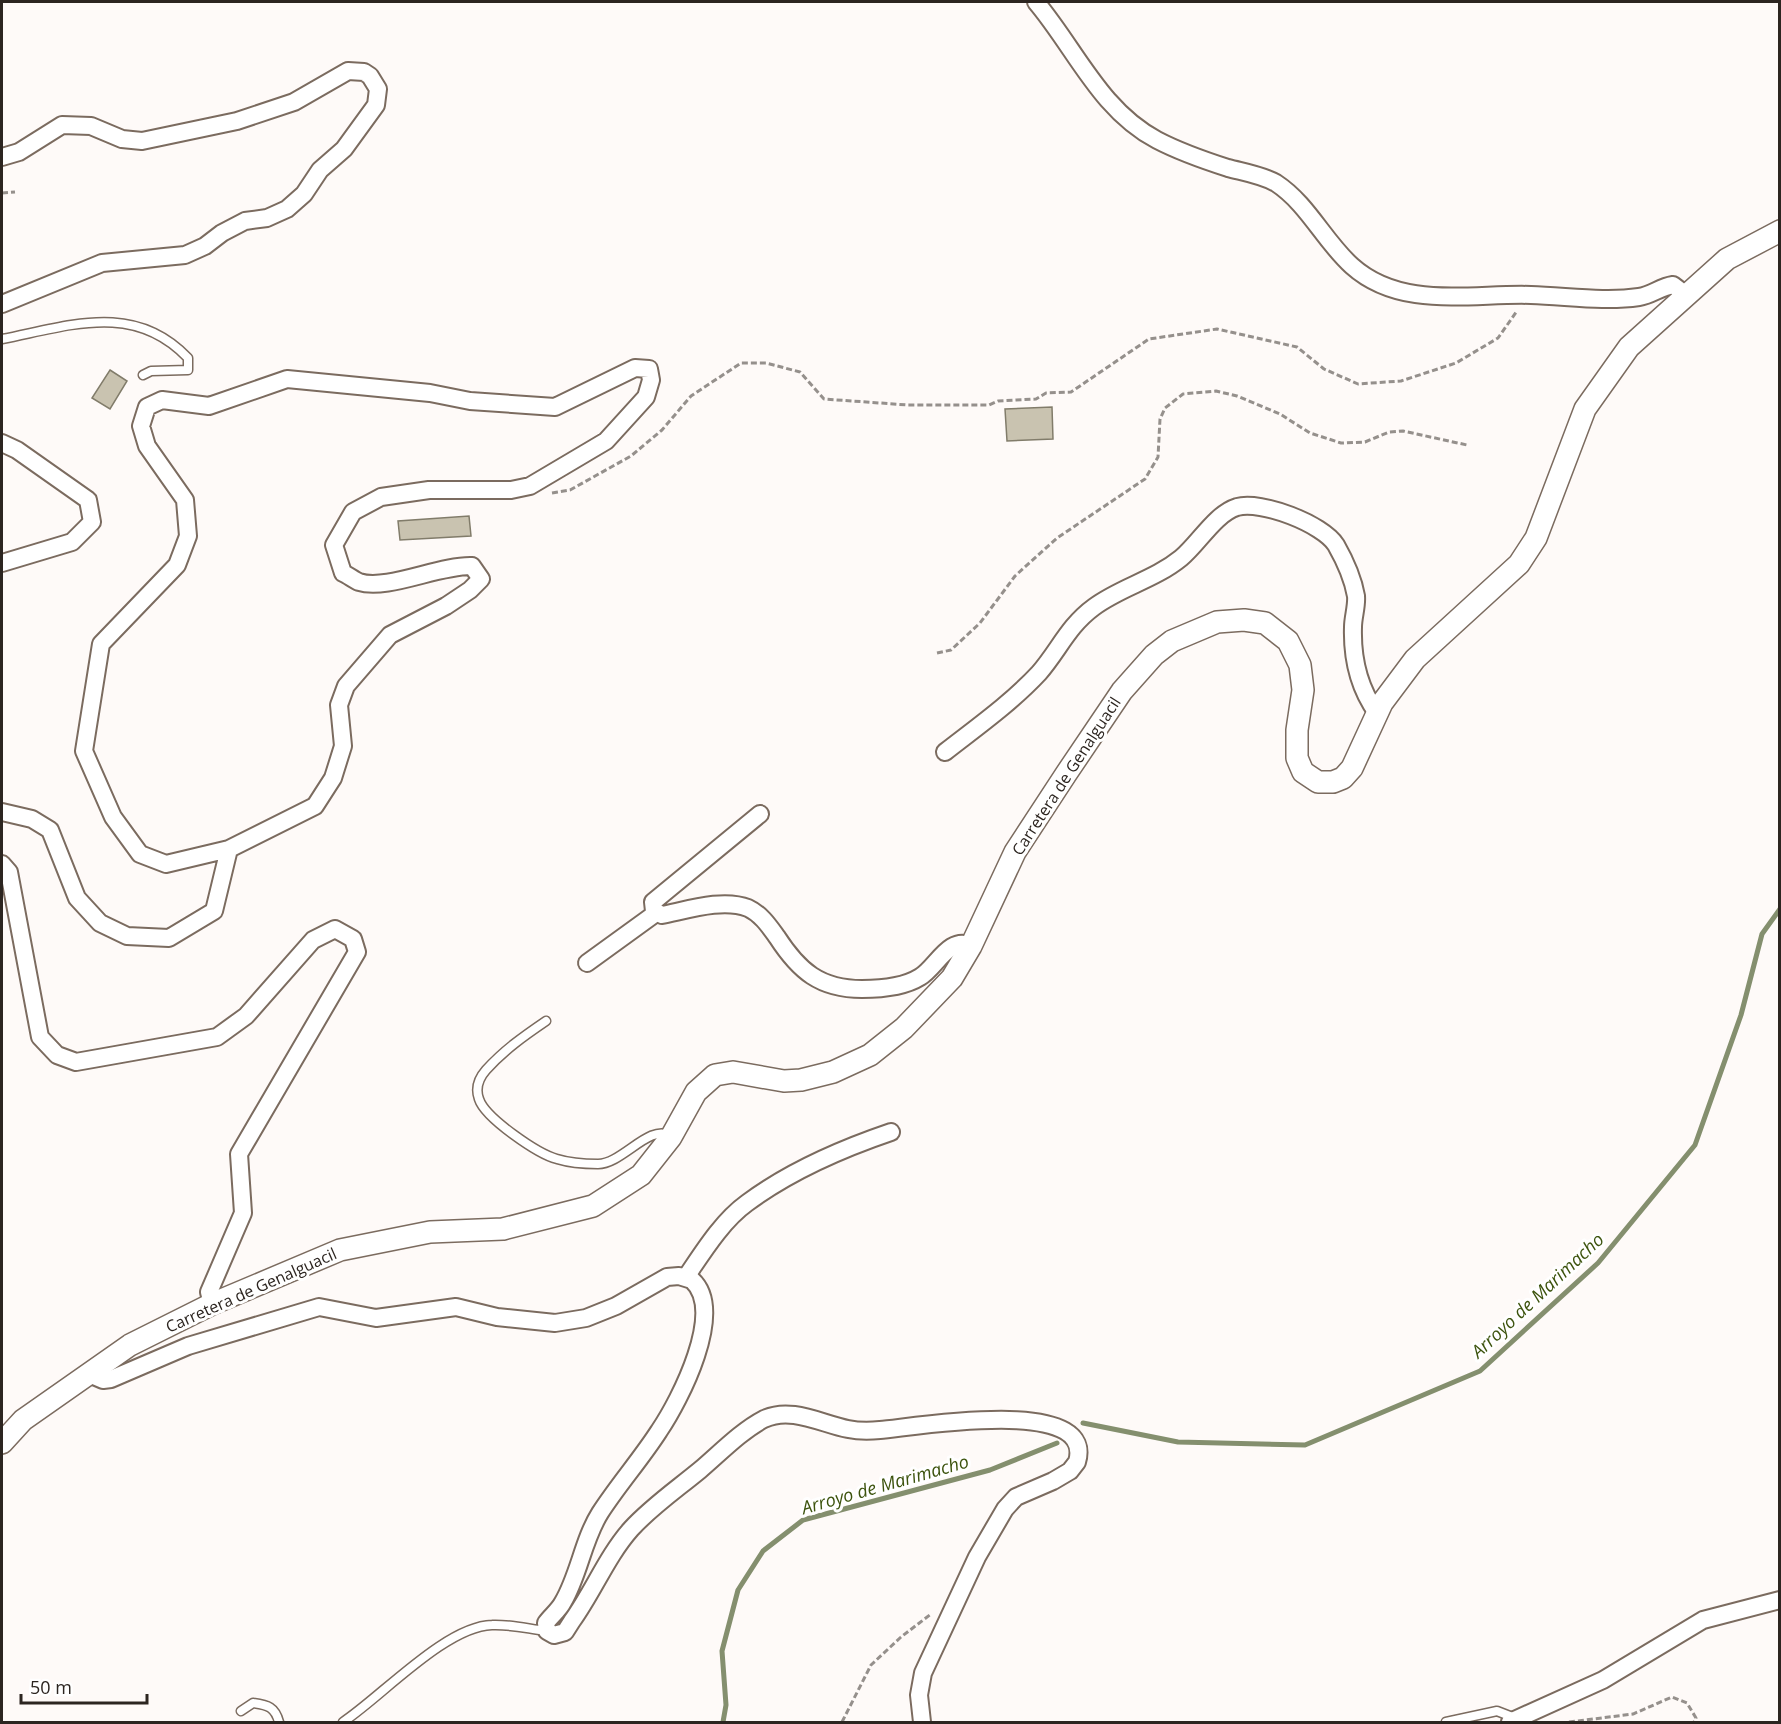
<svg xmlns="http://www.w3.org/2000/svg" width="1781" height="1724" font-family="'Open Sans',sans-serif">
<style>
.lines{fill:none;stroke-linecap:round;stroke-linejoin:round}
.stream{stroke:#848f6e;stroke-width:5}
.building{fill:#c9c3b0;stroke:#817c6a;stroke-width:1.5}
.service-casing{stroke:#7b6b5f;stroke-width:11}
.minor-casing{stroke:#7b6b5f;stroke-width:20}
.tertiary-casing{stroke:#7b6b5f;stroke-width:24}
.path{stroke:#95908c;stroke-width:3;stroke-dasharray:6 3;stroke-linecap:butt}
.service{stroke:#fff;stroke-width:8}
.minor{stroke:#fff;stroke-width:16}
.tertiary{stroke:#fff;stroke-width:21}
.labels{text-anchor:middle;dominant-baseline:central;stroke-width:6;stroke-linejoin:round;paint-order:stroke}
.street-label{font-size:16px;fill:#2c2520;stroke:#fff}
.water-label{font-size:18px;font-style:italic;fill:#3c530d;stroke:#fff}
</style>
<rect width="100%" height="100%" fill="#fefaf8"/>
<g class="lines">
<!-- stream -->
<g class="stream">
<polyline points="1083,1423 1178,1442 1305,1445 1480,1371 1598,1263 1695,1145 1741,1015 1762,934 1780,909"/>
<polyline points="723,1722 726,1705 722,1651 738,1590 763,1551 803,1520 990,1470 1057,1443"/>
</g>
</g>
<!-- building -->
<g class="building">
<polygon points="110,370 127,381 110,409 92,398"/>
<polygon points="1052,407 1053,439 1007,441 1005,409"/>
<polygon points="469,516 471,536 400,540 398,521"/>
</g>
<g class="lines">
<!-- service casing -->
<g class="service-casing">
<g id="service">
<path d="M 2,339 C 69,326 134,301 188,358 L 188,370 L 151,371 L 143,375"/>
<path d="M 546,1021 C 524,1036 504,1050 486,1070 C 479,1078 475,1088 479,1099 C 485,1118 538,1154 557,1159 C 570,1163 584,1164 598,1164 C 622,1164 650,1123 670,1136"/>
<path d="M 241,1711 L 253,1703 C 268,1705 275,1707 279,1722"/>
<path d="M 343,1722 C 381,1697 446,1626 492,1625 C 509,1624 529,1629 547,1631"/>
<polyline points="1446,1722 1497,1711 1515,1718"/>
</g>
</g>
<!-- minor casing -->
<g class="minor-casing">
<g id="minor">
<path d="M 1036,2 C 1075,48 1100,110 1157,140 C 1180,152 1203,160 1228,168 C 1243,172 1262,175 1276,183 C 1308,204 1324,241 1352,266 C 1401,310 1472,293 1531,295 C 1567,296 1604,302 1639,297 C 1652,295 1660,287 1673,285 L 1686,295"/>
<polyline points="2,157 19,152 62,125 91,126 122,139 142,141 237,121 294,102 348,71 364,72 370,76 378,89 376,105 344,149 320,170 304,194 287,209 267,218 245,221 222,233 205,246 185,255 102,263 2,304"/>
<polyline points="2,443 17,450 88,500 92,522 72,542 2,563"/>
<path d="M 945,752 C 977,727 1011,703 1039,673 C 1059,650 1068,626 1094,607 C 1121,587 1154,580 1181,558 C 1199,543 1215,514 1237,507 C 1261,500 1323,524 1336,545 C 1344,559 1353,579 1356,596 C 1357,606 1353,617 1353,627 C 1352,658 1359,688 1377,713"/>
<path d="M 2,812 L 32,819 L 50,830 L 77,898 L 100,923 L 127,936 L 169,938 L 214,911 L 229,849 L 315,806 L 333,778 L 343,746 L 339,705 L 346,686 L 390,635 L 446,606 L 470,590 L 481,579 L 472,566 C 439,565 387,591 359,582 C 354,580 348,575 343,573 L 334,545 L 353,512 L 381,497 L 429,490 L 511,490 L 530,486 L 606,441 L 646,397 L 651,380 L 649,369 L 635,368 L 555,407 L 470,401 L 430,393 L 287,379 L 209,406 L 162,400 L 147,407 L 141,426 L 147,446 L 185,500 L 188,536 L 177,565 L 101,644 L 84,751 L 113,817 L 140,854 L 166,864 L 229,849"/>
<path d="M 760,814 L 653,902 L 654,911 L 662,915 C 687,910 723,898 748,908 C 761,914 769,926 777,937 C 799,971 820,989 862,989 C 880,989 904,987 920,977 C 936,968 949,935 971,946"/>
<polyline points="2,864 9,872 40,1037 57,1055 76,1062 217,1037 246,1016 313,940 335,929 353,939 357,952 239,1154 243,1213 209,1292 212,1304"/>
<polyline points="587,963 656,913"/>
<path d="M 686,1277 C 703,1252 722,1221 747,1203 C 790,1171 841,1149 891,1132"/>
<path d="M 89,1374 L 103,1380 L 111,1379 L 188,1346 L 319,1307 L 376,1318 L 456,1307 L 497,1317 L 555,1323 L 586,1318 L 616,1306 L 667,1277 L 679,1276 L 692,1280 C 726,1311 680,1400 659,1431 C 641,1459 618,1485 600,1513 C 583,1540 579,1575 563,1602 C 559,1610 551,1616 546,1623 L 547,1631 L 554,1635 L 565,1632 L 572,1621 C 593,1592 607,1556 631,1529 C 651,1507 677,1489 700,1470 C 720,1453 741,1431 764,1419 C 791,1406 822,1424 848,1429 C 858,1431 870,1431 880,1430 C 910,1428 1097,1394 1077,1462 L 1070,1471 L 1053,1481 L 1016,1497 L 1005,1509 L 977,1557 L 923,1673 L 919,1695 L 922,1722"/>
<polyline points="1510,1722 1603,1680 1703,1620 1780,1600"/>
</g>
</g>
<!-- tertiary casing -->
<g class="tertiary-casing">
<polyline id="tertiary" points="2,1443 23,1420 130,1345 212,1304 340,1250 430,1232 503,1229 593,1206 641,1175 671,1137 696,1092 715,1075 733,1072 784,1081 801,1080 833,1072 870,1055 904,1028 952,978 971,946 1015,852 1066,774 1122,691 1154,655 1172,641 1217,622 1244,620 1265,623 1288,641 1300,665 1303,690 1297,730 1297,758 1303,772 1318,782 1333,782 1343,778 1352,768 1382,703 1415,659 1519,564 1536,538 1585,409 1629,347 1727,259 1780,231"/>
</g>
<!-- path -->
<g class="path">
<polyline points="2,193 15,192"/>
<polyline points="552,493 570,490 631,456 662,430 691,396 741,363 766,363 800,372 824,399 908,405 989,405 998,401 1036,399 1046,393 1071,392 1149,339 1217,329 1297,347 1324,369 1358,384 1401,381 1456,363 1498,338 1517,311"/>
<polyline points="937,653 951,650 980,623 1015,576 1057,538 1145,479 1158,457 1160,419 1165,408 1183,394 1216,391 1237,396 1280,414 1310,433 1341,443 1365,442 1389,432 1403,431 1467,445"/>
<polyline points="842,1722 871,1665 901,1637 931,1614"/>
<polyline points="1569,1722 1633,1714 1672,1697 1687,1703 1696,1718 1694,1722"/>
</g>
<!-- service -->
<use href="#service" class="service"/>
<!-- minor -->
<use href="#minor" class="minor"/>
<!-- tertiary -->
<use href="#tertiary" class="tertiary"/>
</g>
<g class="labels">
<!-- street labels -->
<g class="street-label">
<text transform="translate(1066 776) rotate(-57)">Carretera de Genalguacil</text>
<text transform="translate(251 1290) rotate(-24)">Carretera de Genalguacil</text>
</g>
<!-- water labels -->
<g class="water-label">
<text transform="translate(1537 1295) rotate(-43)">Arroyo de Marimacho</text>
<text transform="translate(885 1484) rotate(-16)">Arroyo de Marimacho</text>
</g>
</g>
<!-- border -->
<rect width="1781" height="1724" fill="none" stroke="#2c2520" stroke-width="6"/>
<!-- scale -->
<path d="M21 1694v9h126v-9" fill="none" stroke="#2c2520" stroke-width="3"/>
<text x="30" y="1694" font-size="18" fill="#2c2520" stroke="#ffffff" stroke-width="4.5" paint-order="stroke">50 m</text>
</svg>
